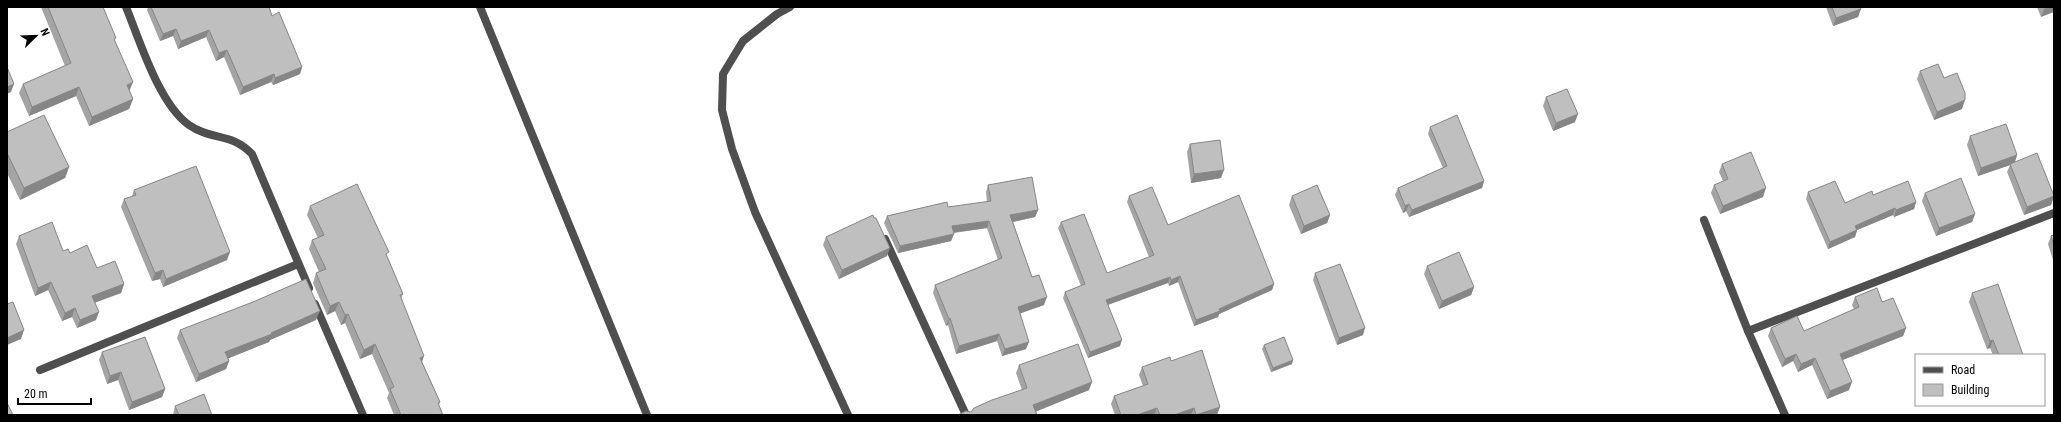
<svg xmlns="http://www.w3.org/2000/svg" width="2061" height="422" font-family="'Roboto Condensed',sans-serif">
<style>
.lines{fill:none;stroke-linecap:round;stroke-linejoin:round}
.street{stroke:#4f4f4f;stroke-width:8}
.wall{fill:#a4a4a4}
.shaded-wall{fill:#868686}
.building{fill:#bfbfbf;stroke:#868686}
</style>
<rect width="100%" height="100%" fill="#fff"/>
<g class="lines">
<!-- street -->
<g class="street">
<path d="M 126,7 C 140,41 159,104 189,125 C 212,141 231,132 252,154 L 309,288"/>
<polyline points="480,7 647,415"/>
<polyline points="790,7 777,14 743,41 723,74 722,110 732,149 755,212 848,415"/>
<polyline points="1704,220 1748,331 1785,415"/>
<polyline points="885,239 966,415"/>
<polyline points="315,304 363,415"/>
<polyline points="1748,331 2054,213"/>
<polyline points="40,370 298,264"/>
</g>
</g>
<!-- wall -->
<g class="wall">
<polygon points="41,7 103,7 115,41 129,91 133,99 129,109 89,126 76,96 29,116 19,93 23,84 65,66"/>
<polygon points="148,7 269,7 272,16 302,67 300,74 273,85 271,82 240,95 224,57 216,61 206,37 178,49 173,36 160,41 147,10"/>
<polygon points="1826,7 1860,7 1858,17 1833,26"/>
<polygon points="2037,7 2054,7 2041,17"/>
<polygon points="1920,71 1944,78 1962,109 1934,120 1917,79"/>
<polygon points="1546,97 1575,122 1553,131 1543,106"/>
<polygon points="1430,127 1484,181 1482,188 1409,217 1406,211 1403,213 1395,195 1398,188 1443,168 1428,134"/>
<polygon points="7,132 69,167 65,178 20,200 7,173"/>
<polygon points="1970,136 2017,155 2015,162 2054,196 2051,205 2024,215 2007,172 2010,165 1978,176 1967,145"/>
<polygon points="1190,144 1221,178 1191,183 1187,152"/>
<polygon points="1722,164 1763,197 1720,214 1711,193 1714,185 1723,181 1719,172"/>
<polygon points="988,185 1038,210 1035,217 1013,222 1032,277 1044,305 1020,313 1026,349 1002,356 997,341 956,354 948,325 946,326 933,293 935,285 998,260 987,228 954,233 951,241 898,253 884,223 887,216 987,202 986,192"/>
<polygon points="134,190 227,260 163,287 160,279 152,281 121,207 124,199 132,196"/>
<polygon points="1808,192 1845,203 1873,195 1916,202 1914,209 1894,217 1893,215 1857,230 1855,237 1828,249 1806,199"/>
<polygon points="1925,193 1975,214 1972,222 1936,236 1922,201"/>
<polygon points="1129,196 1168,225 1274,284 1272,290 1219,314 1218,317 1194,326 1178,282 1169,286 1168,283 1108,305 1120,346 1088,358 1063,298 1065,292 1081,286 1058,228 1061,222 1107,273 1149,257 1127,202"/>
<polygon points="1292,196 1330,215 1327,223 1301,234 1289,205"/>
<polygon points="310,206 387,257 403,294 401,298 422,362 440,402 439,405 443,415 394,415 387,398 389,393 372,354 360,359 345,323 341,325 335,311 327,315 313,283 316,273 319,272 309,249 312,240 318,238 307,215"/>
<polygon points="2054,235 2054,263 2048,244 2051,236"/>
<polygon points="19,236 70,253 124,284 121,293 94,302 96,320 77,328 72,317 62,321 48,290 35,296 16,244"/>
<polygon points="826,237 887,256 839,279 823,245"/>
<polygon points="1427,266 1474,287 1471,295 1439,309 1424,274"/>
<polygon points="1315,273 1363,335 1337,345 1313,280"/>
<polygon points="1972,293 2023,355 1993,355 1990,348 1987,349 1969,302"/>
<polygon points="1855,297 1882,302 1906,328 1903,336 1843,360 1849,390 1827,399 1812,365 1798,372 1793,361 1782,367 1768,336 1771,328 1804,331 1854,309 1852,305"/>
<polygon points="316,320 270,340 269,342 228,358 229,361 226,369 196,382 177,338 180,330"/>
<polygon points="1264,345 1292,364 1271,372 1262,349"/>
<polygon points="102,352 165,389 162,397 129,410 118,380 107,384 99,360"/>
<polygon points="1171,361 1217,415 1115,415 1111,404 1114,396 1143,386 1139,375 1142,367"/>
<polygon points="1019,365 1089,390 1036,411 1037,415 971,412 1022,390 1016,373"/>
<polygon points="175,406 212,415 173,415"/>
</g>
<!-- shaded-wall -->
<g class="shaded-wall">
<polygon points="2049,7 2054,7 2054,12 2041,17 2044,9"/>
<polygon points="1861,9 1858,17 1833,26 1836,18"/>
<polygon points="176,29 173,36 160,41 163,34"/>
<polygon points="209,30 206,37 178,49 181,41"/>
<polygon points="227,50 224,57 216,61 219,53"/>
<polygon points="302,67 300,74 273,85 275,78"/>
<polygon points="274,74 271,82 240,95 243,87"/>
<polygon points="133,82 129,92 127,85"/>
<polygon points="14,84 11,92 7,94 7,87"/>
<polygon points="79,87 76,96 29,116 32,107"/>
<polygon points="133,99 129,109 89,126 92,117"/>
<polygon points="1965,100 1962,109 1934,120 1937,112"/>
<polygon points="1578,114 1575,122 1553,131 1556,123"/>
<polygon points="2017,155 2014,164 2010,164 2010,165 1978,176 1981,168"/>
<polygon points="69,167 65,178 20,200 24,188"/>
<polygon points="1224,170 1221,178 1191,183 1194,174"/>
<polygon points="1484,181 1482,188 1409,217 1412,210"/>
<polygon points="1766,188 1763,197 1720,214 1723,206"/>
<polygon points="2054,196 2051,205 2024,215 2027,207"/>
<polygon points="1916,202 1914,209 1894,217 1896,210"/>
<polygon points="1409,204 1406,211 1403,213 1405,206"/>
<polygon points="1895,208 1893,215 1857,230 1855,237 1828,249 1830,242 1855,226"/>
<polygon points="1038,210 1035,217 1008,223 1010,215"/>
<polygon points="1975,214 1972,222 1936,236 1939,228"/>
<polygon points="1330,215 1327,223 1301,234 1304,226"/>
<polygon points="989,221 987,228 950,233 952,226"/>
<polygon points="954,234 951,241 898,253 900,246"/>
<polygon points="890,248 887,256 839,279 842,270"/>
<polygon points="230,252 227,260 163,287 166,279"/>
<polygon points="163,270 160,279 152,281 155,273"/>
<polygon points="1180,276 1178,282 1169,286 1171,280"/>
<polygon points="1170,277 1168,283 1104,306 1106,300"/>
<polygon points="51,282 48,290 35,296 38,288"/>
<polygon points="124,284 121,293 89,305 92,296"/>
<polygon points="1274,284 1272,290 1219,314 1218,317 1194,326 1196,320"/>
<polygon points="1474,287 1471,295 1439,309 1442,301"/>
<polygon points="1047,297 1044,305 1016,315 1018,307"/>
<polygon points="339,302 335,311 327,315 330,306"/>
<polygon points="75,308 72,317 62,321 65,313"/>
<polygon points="320,311 316,320 270,340 269,342 222,361 225,352"/>
<polygon points="99,312 96,320 77,328 80,320"/>
<polygon points="348,314 345,323 341,325 345,315"/>
<polygon points="950,318 948,325 946,326 949,319"/>
<polygon points="1365,328 1363,335 1337,345 1339,338"/>
<polygon points="1906,328 1903,336 1837,362 1840,354"/>
<polygon points="24,330 21,339 7,345 7,338"/>
<polygon points="999,334 997,341 956,354 959,346"/>
<polygon points="1122,340 1120,346 1088,358 1090,352"/>
<polygon points="1993,340 1990,348 1987,349 1990,341"/>
<polygon points="1029,342 1026,349 1002,356 1005,349"/>
<polygon points="375,344 372,354 360,359 364,350"/>
<polygon points="1796,354 1793,361 1782,367 1785,359"/>
<polygon points="424,356 421,365 420,358"/>
<polygon points="1815,358 1812,365 1798,372 1801,364"/>
<polygon points="1293,360 1292,364 1271,372 1273,368"/>
<polygon points="229,361 226,369 196,382 199,374"/>
<polygon points="121,372 118,380 107,384 110,376"/>
<polygon points="1092,382 1089,390 1030,414 1033,405"/>
<polygon points="1852,382 1849,390 1827,399 1830,391"/>
<polygon points="165,389 162,397 129,410 132,402"/>
<polygon points="1220,407 1217,415 1196,415"/>
<polygon points="1157,408 1154,415 1137,415"/>
<polygon points="1194,408 1191,415 1174,415"/>
</g>
<!-- building -->
<g class="building">
<polygon points="48,7 103,7 116,38 114,39 133,82 127,85 133,99 92,117 79,87 32,107 23,84 71,63"/>
<polygon points="151,7 269,7 272,16 279,12 302,67 275,78 274,74 243,87 227,50 219,53 209,30 181,41 176,29 163,34"/>
<polygon points="1832,7 1860,7 1861,9 1836,18"/>
<polygon points="1938,64 1944,78 1957,73 1965,93 1965,100 1937,112 1920,71"/>
<polygon points="7,67 14,84 7,87"/>
<polygon points="1567,89 1578,114 1556,123 1546,97"/>
<polygon points="44,115 69,167 24,188 7,153 7,132"/>
<polygon points="1457,115 1484,181 1412,210 1409,204 1405,206 1398,188 1447,166 1430,127"/>
<polygon points="2006,124 2017,155 1981,168 1970,136"/>
<polygon points="1220,140 1224,170 1194,174 1190,144"/>
<polygon points="1751,152 1766,188 1723,206 1714,185 1728,179 1722,164"/>
<polygon points="2037,153 2054,196 2027,207 2010,164"/>
<polygon points="196,166 230,252 166,279 163,270 155,273 124,199 136,195 134,190"/>
<polygon points="1032,177 1038,210 1010,215 1032,277 1039,275 1047,297 1018,307 1029,342 1005,349 999,334 959,346 950,318 949,319 935,285 1002,258 989,221 952,226 954,234 900,246 887,216 947,202 948,207 991,201 988,185"/>
<polygon points="1961,178 1975,214 1939,228 1925,193"/>
<polygon points="1835,181 1845,203 1872,191 1873,195 1908,181 1916,202 1896,210 1895,208 1855,226 1857,230 1830,242 1808,192"/>
<polygon points="357,184 389,252 386,254 403,294 400,295 424,356 420,358 440,402 438,403 443,415 401,415 390,389 394,387 375,344 364,350 348,314 345,315 339,302 330,306 316,273 326,269 312,240 324,235 310,206"/>
<polygon points="1317,185 1330,215 1304,226 1292,196"/>
<polygon points="1152,187 1168,225 1239,195 1274,284 1219,309 1220,311 1196,320 1180,276 1171,280 1170,277 1106,300 1122,340 1090,352 1065,292 1085,284 1061,222 1084,214 1107,273 1154,255 1129,196"/>
<polygon points="873,215 874,218 876,218 890,248 842,270 826,237"/>
<polygon points="52,222 63,251 68,249 70,253 87,245 97,268 115,261 124,284 92,296 99,312 80,320 75,308 65,313 51,282 38,288 19,236"/>
<polygon points="2054,235 2054,245 2051,236"/>
<polygon points="1459,252 1474,287 1442,301 1427,266"/>
<polygon points="1340,264 1365,328 1339,338 1315,273"/>
<polygon points="306,279 320,311 271,333 272,334 225,352 229,361 199,374 180,330 253,302"/>
<polygon points="1998,284 2023,355 1999,355 1993,340 1990,341 1972,293"/>
<polygon points="1877,288 1882,302 1893,298 1906,328 1840,354 1852,382 1830,391 1815,358 1801,364 1796,354 1785,359 1771,328 1797,316 1804,331 1859,307 1855,297"/>
<polygon points="13,302 24,330 7,338 7,304"/>
<polygon points="145,337 165,389 132,402 121,372 110,376 102,352"/>
<polygon points="1284,337 1293,360 1273,368 1264,345"/>
<polygon points="1078,344 1092,382 1033,405 1037,415 958,415 966,411 971,412 974,408 992,400 1027,388 1019,365"/>
<polygon points="1202,350 1220,407 1196,415 1194,408 1174,415 1160,415 1157,408 1137,415 1121,415 1114,396 1148,384 1142,367 1170,357 1171,361"/>
<polygon points="204,394 212,415 179,415 175,406"/>
<polygon points="7,403 13,415 7,415"/>
</g>
<!-- border -->
<rect width="2061" height="422" fill="none" stroke="#000000" stroke-width="16"/>
<!-- legend -->
<rect x="1915" y="354" width="130" height="52" fill="#ffffff" stroke="#999999"/>
<rect x="1923" y="367" width="20" height="6" fill="#4f4f4f" stroke="#999999"/>
<text x="1951" y="374" font-size="12" fill="#000000">Road</text>
<rect x="1923" y="384" width="20" height="12" fill="#bfbfbf" stroke="#999999"/>
<text x="1951" y="394" font-size="12" fill="#000000">Building</text>
<!-- north arrow -->
<g transform="translate(36 36) rotate(67)" stroke="#ffffff" stroke-width="3" paint-order="stroke">
<path d="M0-3L7 15L0 10L-7 15Z" fill="#000000"/>
<text y="-6" font-size="11" font-weight="bold" text-anchor="middle" fill="#000000">N</text>
</g>
<!-- scale -->
<path d="M18 398v6h73v-6" fill="none" stroke="#000000" stroke-width="2"/>
<text x="24" y="398" font-size="12" fill="#000000" stroke="#ffffff" stroke-width="3" paint-order="stroke">20 m</text>
</svg>
